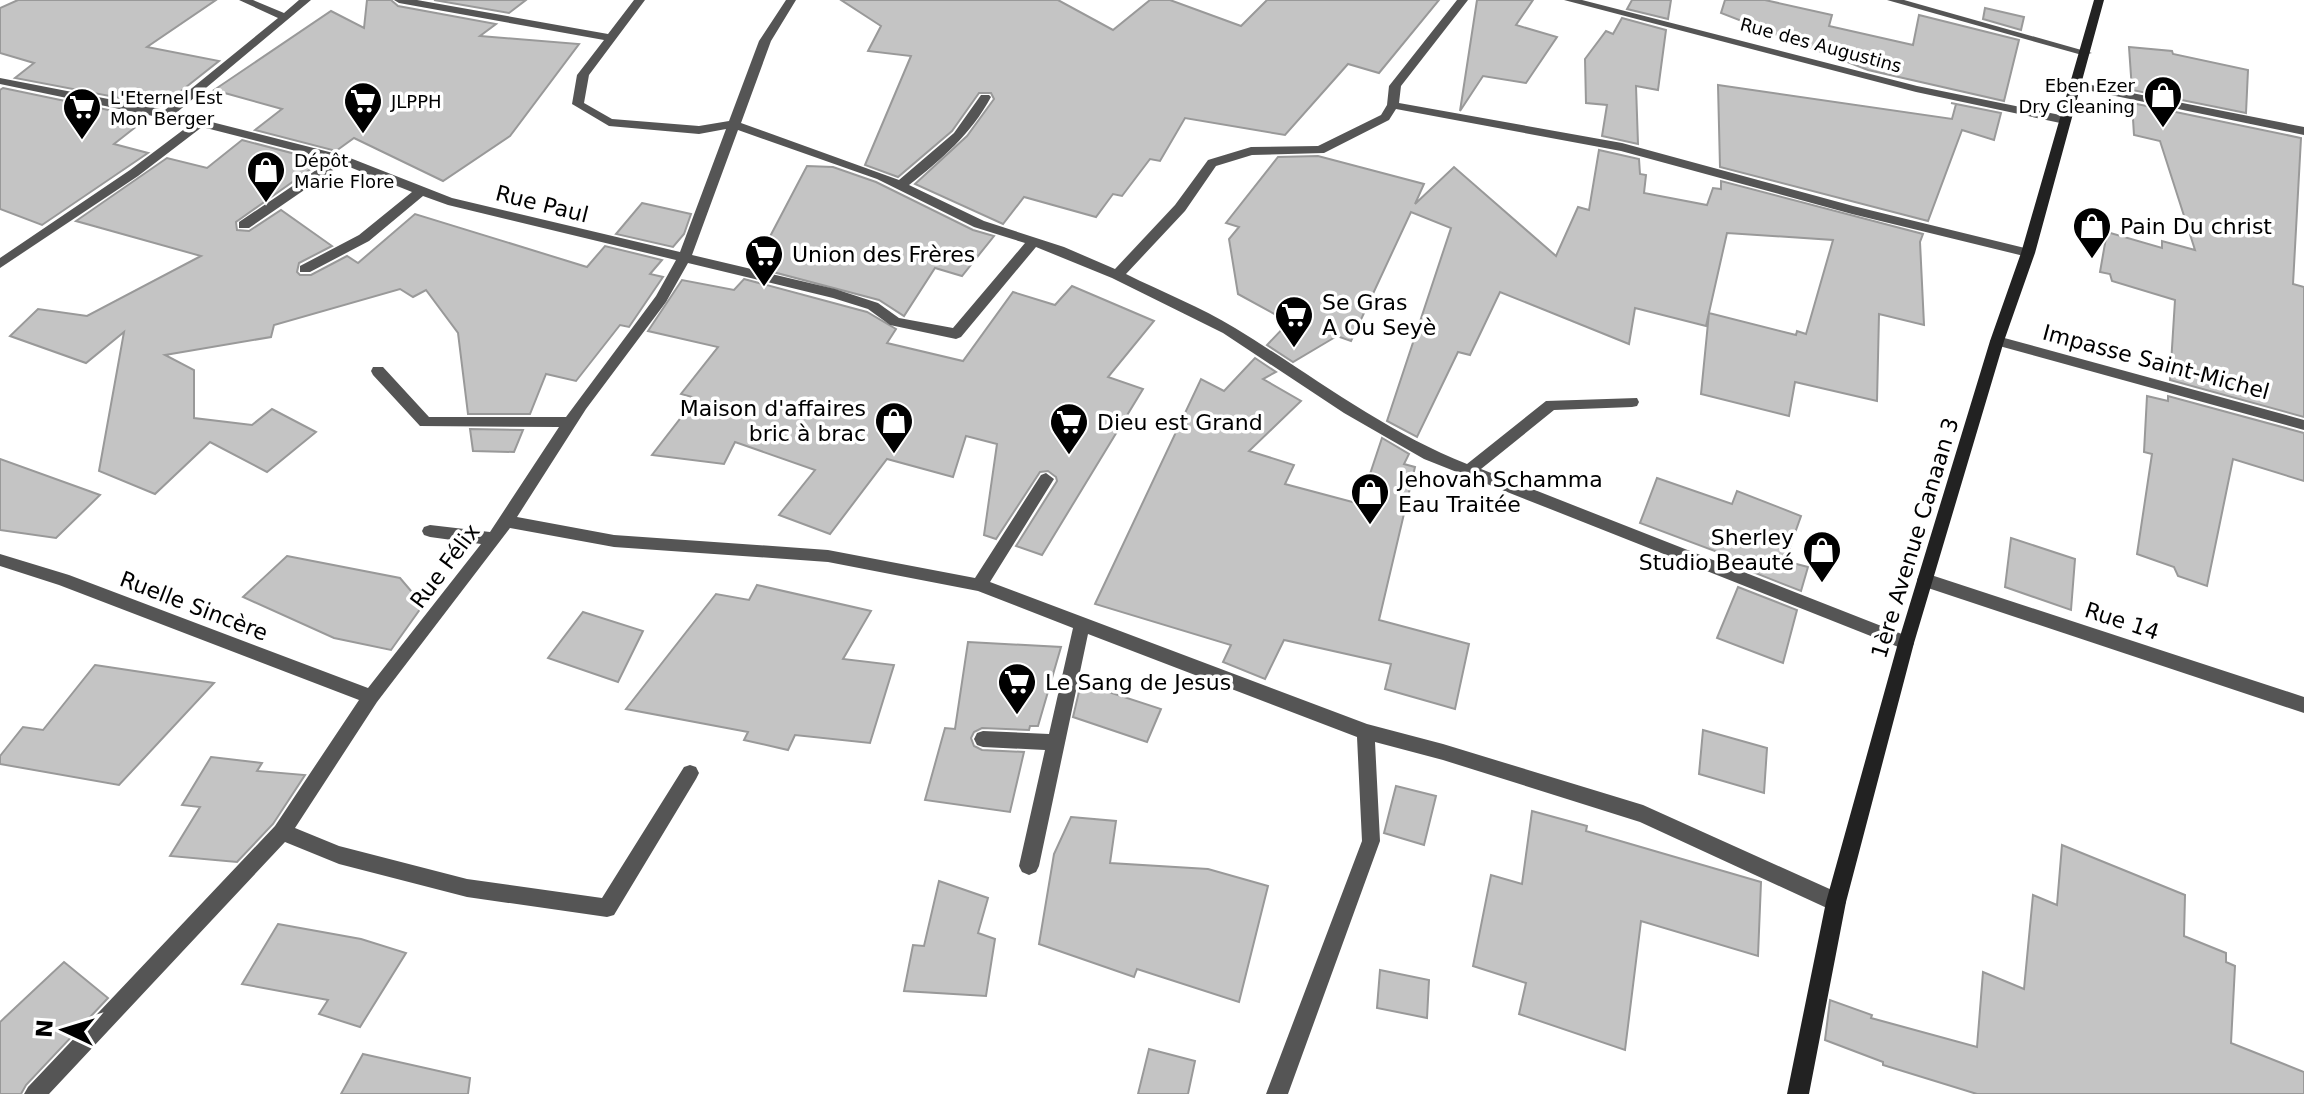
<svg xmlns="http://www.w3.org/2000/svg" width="2304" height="1094" font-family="'DejaVu Sans',sans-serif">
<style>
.building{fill:#c4c4c4;stroke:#999;stroke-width:2}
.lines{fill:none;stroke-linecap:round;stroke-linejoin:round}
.street{fill:#555;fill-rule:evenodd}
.secondary{fill:#222;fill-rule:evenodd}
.labels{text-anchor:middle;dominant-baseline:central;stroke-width:7;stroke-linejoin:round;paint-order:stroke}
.far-street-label{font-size:18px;fill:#000;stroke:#fff}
.far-poi-label{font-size:18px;fill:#000;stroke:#fff;text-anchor:start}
.street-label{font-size:22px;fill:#000;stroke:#fff}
.poi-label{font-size:22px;fill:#000;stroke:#fff;text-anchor:start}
</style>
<rect width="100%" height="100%" fill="#fff"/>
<!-- building -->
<g class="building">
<polygon points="18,0 216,0 147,47 219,61 162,106 15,78 34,63 0,53 0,8"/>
<polygon points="367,0 391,0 398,6 496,24 480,36 579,44 510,136 443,181 354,138 336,151 255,130 282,109 214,90 331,11 364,28"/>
<polygon points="434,0 526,0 509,13"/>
<polygon points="841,0 1058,0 1113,30 1150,0 1170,0 1241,26 1267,0 1439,0 1379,73 1348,64 1285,135 1185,118 1160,161 1150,159 1122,196 1113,194 1096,217 1024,197 1003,224 915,184 967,136 994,99 991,93 979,93 952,131 898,177 865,165 911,56 868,51 881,26"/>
<polygon points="1477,0 1533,0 1516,25 1557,37 1526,83 1483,76 1460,111"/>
<polygon points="1632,0 1671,0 1668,19 1627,9"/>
<polygon points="1725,0 1765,0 1832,15 1829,26 1913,45 1919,15 2019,40 2004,101 1868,70 1721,13"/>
<polygon points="1985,8 2024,17 2021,30 1983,19"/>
<polygon points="1622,18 1666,30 1658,90 1636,86 1638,144 1602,136 1607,105 1586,103 1585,59 1606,31 1613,34"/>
<polygon points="2129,47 2172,51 2173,54 2248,70 2246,113 2132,90"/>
<polygon points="1718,85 1952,119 1956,104 1951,103 2001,113 1994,140 1962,130 1928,221 1720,167"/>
<polygon points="3,88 147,118 114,144 148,153 42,225 0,209 0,90"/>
<polygon points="2132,103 2301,138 2293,284 2304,287 2304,417 2170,380 2175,300 2112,281 2110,274 2100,272 2107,232 2162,248 2162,241 2195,250 2160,141 2134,135"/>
<polygon points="242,140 322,161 236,222 237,230 249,231 281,210 332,246 299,263 297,272 300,275 311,275 347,256 358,263 415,214 587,267 605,246 662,260 650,274 663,277 629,327 620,325 576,381 546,374 530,414 468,414 458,333 426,290 413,297 400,289 274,325 271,337 165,355 194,370 194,418 252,425 272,409 316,432 267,472 210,442 155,494 99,471 124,332 86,363 10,336 38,309 87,316 201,256 76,221 167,158 207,168"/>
<polygon points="1599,150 1639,159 1640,174 1646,175 1644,193 1707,205 1713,188 1721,189 1721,181 1923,234 1920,242 1924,325 1879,314 1877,401 1795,382 1789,416 1701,394 1709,313 1796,335 1797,331 1806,334 1833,240 1727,233 1706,326 1635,308 1629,344 1500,292 1470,355 1458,352 1417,437 1387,421 1451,228 1411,212 1351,341 1337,336 1293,362 1267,345 1289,322 1238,294 1229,239 1239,227 1226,223 1278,157 1318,156 1424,184 1415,204 1454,167 1556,256 1578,207 1589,210"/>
<polygon points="807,166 833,167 876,182 973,230 994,236 962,276 935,268 904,316 879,300 754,267"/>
<polygon points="642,203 691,214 684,234 673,247 616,234"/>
<polygon points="744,279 867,312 896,329 887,343 963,361 1013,292 1055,305 1072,286 1154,321 1108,377 1143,389 1042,555 1016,546 1057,481 1056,477 1048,471 1040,472 996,539 984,535 997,444 966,436 953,477 887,459 830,534 779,515 815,470 735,442 724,464 652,455 696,398 681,394 718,347 648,331 682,280 734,290"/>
<polygon points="1255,358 1276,372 1263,379 1301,401 1249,451 1294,465 1285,484 1360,504 1382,438 1409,454 1404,464 1415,467 1379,620 1469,644 1455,709 1385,689 1391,664 1284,640 1265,679 1223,662 1231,645 1095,604 1201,379 1224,391"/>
<polygon points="2147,396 2168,401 2168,396 2304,433 2304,481 2233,459 2207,586 2178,576 2174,567 2137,554 2152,454 2144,452"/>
<polygon points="470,429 523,430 514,452 473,451"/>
<polygon points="0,459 100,495 56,538 0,530"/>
<polygon points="1657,478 1732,504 1737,491 1801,516 1785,561 1808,567 1801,591 1745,569 1747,563 1640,523"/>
<polygon points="2011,538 2075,559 2071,610 2005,587"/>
<polygon points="287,556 400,578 423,605 391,650 334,638 243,597"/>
<polygon points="757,585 871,611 843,659 894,665 870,743 795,735 788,750 744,740 748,732 626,709 716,594 749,600"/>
<polygon points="1738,587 1797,610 1783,663 1717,638"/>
<polygon points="583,612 643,631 618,682 548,658"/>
<polygon points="968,642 1061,647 1038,726 1030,726 1029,730 982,728 974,732 971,738 974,746 982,750 1024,752 1010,812 925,800 945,728 955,729"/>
<polygon points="95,665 214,683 119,785 0,764 0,756 23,727 43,730"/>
<polygon points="1081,683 1161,709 1147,742 1073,717"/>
<polygon points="1703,730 1767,748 1764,793 1699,774"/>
<polygon points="211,757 262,763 257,771 305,775 273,824 237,862 170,856 200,807 182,805"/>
<polygon points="1396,786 1436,796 1424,845 1384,833"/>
<polygon points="1532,811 1587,826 1586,831 1761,882 1758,956 1641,921 1625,1050 1519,1014 1526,983 1473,966 1491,875 1522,884"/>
<polygon points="1071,817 1116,821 1110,863 1208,869 1268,886 1239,1002 1137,969 1134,977 1039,944 1054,854"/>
<polygon points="2062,845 2185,895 2184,936 2226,953 2226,962 2235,966 2231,1043 2304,1072 2304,1094 1977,1094 1883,1065 1883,1062 1825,1040 1830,1000 1872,1015 1871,1018 1977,1047 1983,972 2024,989 2033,895 2057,905"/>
<polygon points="939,881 988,898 978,933 995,939 986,996 904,991 913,945 924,946"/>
<polygon points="278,924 361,939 406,953 360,1027 319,1014 328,1000 242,984"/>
<polygon points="64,962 108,998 26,1085 21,1094 0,1094 0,1022"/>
<polygon points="1380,970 1429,980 1427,1018 1377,1008"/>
<polygon points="1149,1049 1195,1061 1188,1094 1138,1094"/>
<polygon points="363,1054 470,1078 468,1094 341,1094"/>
</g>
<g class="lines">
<!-- street -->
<g class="street">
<path d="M 239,0 L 253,0 L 284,13 L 299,0 L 311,0 L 176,113 L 345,156 L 452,198 L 680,252 L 726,129 L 699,134 L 609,126 L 572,104 L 577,75 L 604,40 L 399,3 L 394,0 L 417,0 L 608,34 L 634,0 L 645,0 L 589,75 L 584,103 L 612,119 L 699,126 L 729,121 L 759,41 L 786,0 L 796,0 L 771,41 L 741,123 L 899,180 L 954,133 L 981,95 L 989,95 L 991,97 C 971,134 942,159 909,185 L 984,221 L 1064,247 L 1115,269 L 1175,205 L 1208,160 L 1251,147 L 1318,146 L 1381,115 L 1387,105 L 1389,86 L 1457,0 L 1468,0 L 1401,86 L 1399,103 L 1622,143 L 1853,206 L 2033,250 L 2033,256 L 2028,257 L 1852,214 L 1621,151 L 1396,109 L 1389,120 L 1324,153 L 1252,155 L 1216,166 L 1185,211 L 1126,274 C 1162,292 1201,307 1235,328 C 1312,375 1383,431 1467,464 L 1546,401 L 1637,398 L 1639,402 L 1637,406 L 1632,407 L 1554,410 L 1481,469 L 1912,638 L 1914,643 L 1912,648 L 1906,650 L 1424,459 L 1344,413 L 1223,333 L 1112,278 L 1036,247 L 961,337 L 956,339 L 890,325 L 868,309 L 833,298 L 688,263 L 666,302 L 586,409 L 517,517 L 614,535 L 828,550 L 975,578 L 1041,475 L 1046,473 L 1054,479 L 990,582 L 1367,724 L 1443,744 L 1643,805 L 1843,895 L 1846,902 L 1843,909 L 1836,911 L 1829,909 L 1640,822 L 1443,760 L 1375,742 L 1380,841 L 1288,1094 L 1266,1094 L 1362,841 L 1357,737 L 1088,634 L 1039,866 L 1036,872 L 1029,875 L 1022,872 L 1019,866 L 1045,750 L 983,747 L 977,745 L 974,739 L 977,733 L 983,731 L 1049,734 L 1073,628 L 978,591 L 828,562 L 614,547 L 510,528 L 377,702 L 295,828 L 339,846 L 467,879 L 602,898 L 684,767 L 690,765 L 696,767 L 699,773 L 696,779 L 614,915 L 607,917 L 467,897 L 339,864 L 285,842 L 49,1094 L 24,1094 L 28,1087 L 275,826 L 359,700 L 59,585 L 0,566 L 0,554 L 69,575 L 368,688 L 481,544 L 430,537 L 424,535 L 422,531 L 424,527 L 430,525 L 490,532 L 559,427 L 420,426 L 373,375 L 371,371 L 373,367 L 383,367 L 429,417 L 566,417 L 656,296 L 676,260 L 448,205 L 423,196 L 369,241 L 310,272 L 300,272 L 300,266 L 359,235 L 412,192 L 342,164 L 249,228 L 239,228 L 239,222 L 331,160 L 202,127 L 138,176 L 0,268 L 0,258 L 130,170 L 191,124 L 0,84 L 0,78 L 165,110 L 278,18 ZM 738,130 L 877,179 L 974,227 L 1025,243 L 953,328 L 899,318 L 878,303 L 835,289 L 692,255 Z"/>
<polygon points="1564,0 1582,0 1917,86 2065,116 2071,120 2065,124 1916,92"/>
<polygon points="1887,0 1904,0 2092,53 2082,55"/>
<polygon points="2076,82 2304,127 2304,135 2072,87 2072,83"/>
<polygon points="1997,336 2304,420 2304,430 1992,344 1990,341"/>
<polygon points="1925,573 2304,697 2304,713 1919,585 1917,580 1919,575"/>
</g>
<!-- secondary -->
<polygon class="secondary" points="2094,0 2104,0 2035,253 2004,341 1914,643 1846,902 1809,1094 1787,1094 1826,902 1898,643 1990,341 2021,253"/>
</g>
<!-- icons -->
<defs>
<g id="shop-pin" transform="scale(2)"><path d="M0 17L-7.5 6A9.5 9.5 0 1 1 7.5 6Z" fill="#000" stroke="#fff"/><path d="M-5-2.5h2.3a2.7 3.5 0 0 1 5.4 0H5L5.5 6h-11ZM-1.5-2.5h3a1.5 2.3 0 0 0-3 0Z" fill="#fff"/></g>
<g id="supermarket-pin" transform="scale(2)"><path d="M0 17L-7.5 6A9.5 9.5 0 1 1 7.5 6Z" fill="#000" stroke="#fff"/><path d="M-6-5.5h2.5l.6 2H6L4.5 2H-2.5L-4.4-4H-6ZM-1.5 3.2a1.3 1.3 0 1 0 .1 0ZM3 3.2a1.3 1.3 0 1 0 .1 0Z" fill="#fff"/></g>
</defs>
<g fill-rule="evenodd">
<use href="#shop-pin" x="2163" y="95"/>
<use href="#supermarket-pin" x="363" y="101"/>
<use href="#supermarket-pin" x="82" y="107"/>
<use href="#shop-pin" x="266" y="170"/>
<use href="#shop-pin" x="2092" y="226"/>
<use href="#supermarket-pin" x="764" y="254"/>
<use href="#supermarket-pin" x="1294" y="315"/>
<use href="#shop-pin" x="894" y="421"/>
<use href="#supermarket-pin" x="1069" y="422"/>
<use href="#shop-pin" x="1370" y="492"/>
<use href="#shop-pin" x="1822" y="550"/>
<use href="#supermarket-pin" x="1017" y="682"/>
</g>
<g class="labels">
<!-- far-street labels -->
<g class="far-street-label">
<text transform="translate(1821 45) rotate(15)">Rue des Augustins</text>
</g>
<!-- far-poi labels -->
<g class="far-poi-label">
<text x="2135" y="85" text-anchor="end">Eben Ezer<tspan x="2135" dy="21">Dry Cleaning</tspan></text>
<text x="110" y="97">L'Eternel Est<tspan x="110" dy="21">Mon Berger</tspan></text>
<text x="391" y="101">JLPPH</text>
<text x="294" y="160">Dépôt<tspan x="294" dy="21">Marie Flore</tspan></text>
</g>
<!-- street labels -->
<g class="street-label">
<text transform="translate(542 204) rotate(14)">Rue Paul</text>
<text transform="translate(2156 362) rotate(15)">Impasse Saint-Michel</text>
<text transform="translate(1915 538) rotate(-73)">1ère Avenue Canaan 3</text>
<text transform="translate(445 566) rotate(-53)">Rue Félix</text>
<text transform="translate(194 606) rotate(21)">Ruelle Sincère</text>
<text transform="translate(2122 621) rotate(18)">Rue 14</text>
</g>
<!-- poi labels -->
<g class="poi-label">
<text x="2120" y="226">Pain Du christ</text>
<text x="792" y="254">Union des Frères</text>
<text x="1322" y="302">Se Gras<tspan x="1322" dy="25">A Ou Seyè</tspan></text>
<text x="866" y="408" text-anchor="end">Maison d'affaires<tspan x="866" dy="25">bric à brac</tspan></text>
<text x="1097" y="422">Dieu est Grand</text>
<text x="1398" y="479">Jehovah Schamma<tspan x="1398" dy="25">Eau Traitée</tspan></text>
<text x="1794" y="537" text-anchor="end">Sherley<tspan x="1794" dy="25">Studio Beauté</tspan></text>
<text x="1045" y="682">Le Sang de Jesus</text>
</g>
</g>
<!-- north arrow -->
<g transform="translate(64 1030) rotate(274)" stroke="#ffffff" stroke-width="6" paint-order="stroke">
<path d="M0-6L14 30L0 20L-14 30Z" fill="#000000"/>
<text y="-12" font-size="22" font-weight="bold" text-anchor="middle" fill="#000000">N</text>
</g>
</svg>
